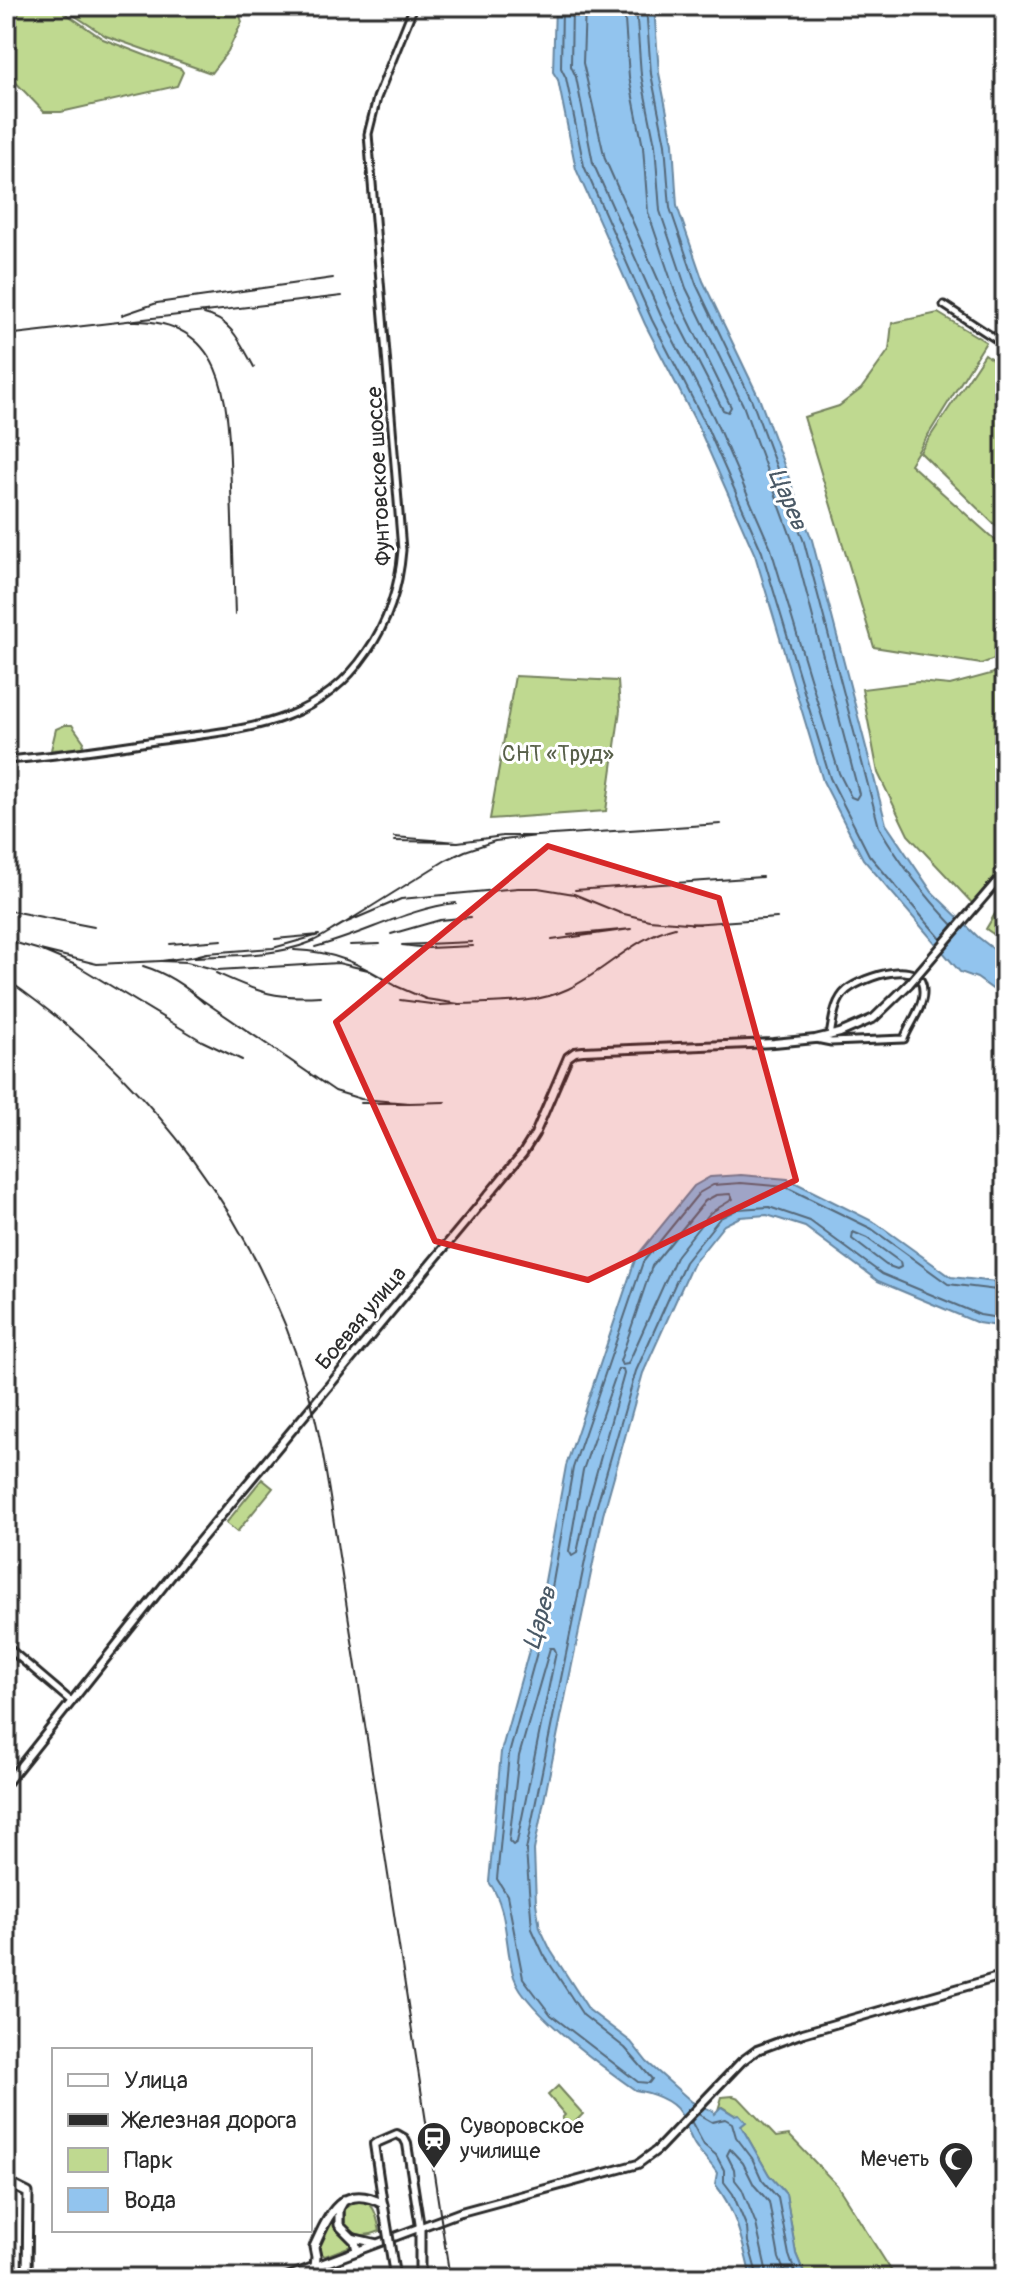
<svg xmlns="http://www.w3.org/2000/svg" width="1011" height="2284" font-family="Pangolin,sans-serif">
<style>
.green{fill:#bfd990;stroke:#75825e;stroke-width:2}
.water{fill:#92c4ee;stroke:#6987a0;stroke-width:2}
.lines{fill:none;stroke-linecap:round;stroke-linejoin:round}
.shore{stroke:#546879;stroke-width:2}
.tertiary-casing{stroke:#2b2b2b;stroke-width:11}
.secondary-casing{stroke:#2b2b2b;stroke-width:12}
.primary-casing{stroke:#2b2b2b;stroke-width:13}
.tertiary{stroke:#fff;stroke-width:5}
.secondary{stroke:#fff;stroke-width:6}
.primary{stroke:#fff;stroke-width:7}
.rail{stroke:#2b2b2b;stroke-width:2}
.secondary-bridge-casing{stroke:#2b2b2b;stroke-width:12;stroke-linecap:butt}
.primary-bridge-casing{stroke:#2b2b2b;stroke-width:13;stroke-linecap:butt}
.secondary-bridge{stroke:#fff;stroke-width:6}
.primary-bridge{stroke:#fff;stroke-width:7}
.marked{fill:#d62828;fill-opacity:0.2;stroke:#d62828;stroke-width:6;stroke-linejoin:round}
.labels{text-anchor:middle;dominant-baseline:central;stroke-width:6;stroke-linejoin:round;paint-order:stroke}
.street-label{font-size:22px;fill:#2b2b2b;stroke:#fff}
.park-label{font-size:22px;fill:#575f49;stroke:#fff}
.poi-label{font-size:22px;fill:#2b2b2b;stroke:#fff;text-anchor:start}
.water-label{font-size:24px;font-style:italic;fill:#4a5966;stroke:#fff}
</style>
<rect width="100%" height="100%" fill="#fff"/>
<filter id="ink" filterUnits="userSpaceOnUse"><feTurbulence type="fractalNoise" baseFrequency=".0125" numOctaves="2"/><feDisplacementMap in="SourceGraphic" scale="16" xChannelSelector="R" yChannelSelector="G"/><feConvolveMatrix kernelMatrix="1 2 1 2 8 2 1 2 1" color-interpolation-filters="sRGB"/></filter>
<g filter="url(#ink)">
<!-- green -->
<g class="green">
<polygon points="6,6 55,6 103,39 181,69 183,72 177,86 61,112 44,112 6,72"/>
<polygon points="60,6 237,6 242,22 228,51 211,73 106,36"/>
<polygon points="938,313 986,342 910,464 1005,549 1005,655 981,664 874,647 804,417 839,406 861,389 889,350 892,323"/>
<polygon points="985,354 1005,369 1005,535 920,452"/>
<polygon points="1005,670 1005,866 973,904 908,835 878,773 862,689 918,682 950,685"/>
<polygon points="515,676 618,681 620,710 606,811 490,819"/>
<polygon points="65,725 72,725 84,742 82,748 51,750 56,729"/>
<polygon points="1005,897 1005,942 986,929"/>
<polygon points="262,1479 273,1488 237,1532 226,1523"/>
<polygon points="558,2086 583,2114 570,2127 562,2118 565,2115 548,2095"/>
<polygon points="733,2096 739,2098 776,2137 789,2135 837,2185 896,2278 806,2278 796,2254 786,2194 769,2175 741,2126 745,2122 722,2107 718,2110 722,2097"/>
<path d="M 358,2200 C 376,2202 376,2216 380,2231 C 366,2237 355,2237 345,2225 L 345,2209 Z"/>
<polygon points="335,2213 339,2231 353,2243 351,2246 325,2256 321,2254 318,2243"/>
</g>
<!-- water -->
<g class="water">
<polygon points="555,6 654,6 659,73 673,143 677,206 703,281 759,398 812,540 886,824 932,892 978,937 1005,958 1005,998 977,978 960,972 863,859 823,781 755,555 698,426 645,324 576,169 558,80 553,72"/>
<path d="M 741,1175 L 788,1179 L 876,1223 L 951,1277 L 1005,1283 L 1005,1327 L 978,1323 L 878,1281 L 805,1227 L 767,1215 L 740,1217 L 724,1225 L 692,1265 L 643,1373 L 603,1515 L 558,1732 L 534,1850 L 536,1903 L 540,1928 L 551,1951 L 589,2010 L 631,2042 L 647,2062 L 692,2102 L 713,2111 L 714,2114 L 721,2107 L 734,2115 L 739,2114 L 746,2122 L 741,2126 L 769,2175 L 786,2194 L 796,2254 L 806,2278 L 751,2278 C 743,2245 737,2211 715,2184 L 717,2173 C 711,2163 704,2157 697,2148 C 688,2137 687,2124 680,2113 C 673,2100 649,2092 635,2090 C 604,2068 526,2012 514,1977 C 504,1945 509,1910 489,1882 L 501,1752 L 539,1614 L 566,1466 L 636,1257 L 694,1186 L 710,1177 Z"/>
</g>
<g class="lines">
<!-- shore -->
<g class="shore">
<polyline points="562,6 561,68 566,78 584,166 652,320 705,423 762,552 830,778 869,855 941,939"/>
<polyline points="572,6 571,66 576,77 593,163 661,316 714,418 771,549 839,773 851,797 856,799 859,794 794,545 743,405 686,288 660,211 655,145 641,75 636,6"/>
<polyline points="585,6 583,63 605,159 672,311 723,410 728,412 731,407 675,292 648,212 643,147 629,77 624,6"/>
<path d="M 646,6 L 651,74 L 665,144 L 670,208 L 696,284 L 752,401 L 804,542 L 879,827 C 900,863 924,895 953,925"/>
<polygon points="716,1195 730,1194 733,1199 710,1213 677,1255 628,1364 622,1365 620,1361 652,1266 705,1201"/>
<polygon points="853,1232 867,1238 900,1262 901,1267 897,1269 886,1265 852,1239"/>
<polyline points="1005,1291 948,1284 872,1229 786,1187 741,1183 713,1185 699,1193 643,1262 573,1468 547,1616 509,1754 497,1879 507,1895 523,1978 551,2015 638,2082 649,2083 652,2079 625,2048 583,2015 544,1955 532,1929 526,1850 595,1512 636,1371 685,1262 720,1218 738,1209 769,1207 810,1221 882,1274 980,1315 1005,1319"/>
<polygon points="618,1369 623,1369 624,1374 586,1510 577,1553 572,1556 569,1551 583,1470"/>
<polygon points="550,1648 554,1648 556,1652 517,1842 513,1845 509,1841 519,1756"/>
<polyline points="698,2114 712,2122 725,2119 732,2123 736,2137 752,2158 762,2180 778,2198 789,2255 797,2278"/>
<polyline points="691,2121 704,2145 716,2155 724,2170 724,2182 733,2194 747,2228 748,2242 758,2278"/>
<polyline points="768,2278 756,2224 742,2189 735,2180 734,2169 727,2155 730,2149 743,2163 754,2185 769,2202 779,2258 787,2278"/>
</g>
<!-- tertiary casing -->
<g class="tertiary-casing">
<g id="tertiary">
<polyline points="944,305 1005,345"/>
<path d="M 6,760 C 59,756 111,747 163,740 C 244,729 317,726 367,652 C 389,621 399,588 402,550 L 368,134 L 377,98 L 414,6"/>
<path d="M 816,1039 L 831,1042 L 904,1039 C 909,1025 923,1008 923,993 C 925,955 863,977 847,990 C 834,1001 833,1020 830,1036"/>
<polyline points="6,1646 72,1702"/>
</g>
</g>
<!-- secondary casing -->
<g class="secondary-casing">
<g id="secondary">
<polyline points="994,885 1005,873"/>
<polyline points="6,1784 188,1555 523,1153 535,1134 568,1057 575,1052 583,1051 774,1043 815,1039 840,1033 874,1018 909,984"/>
<polyline points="383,2204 374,2144 397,2134 404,2138 407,2144 420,2227"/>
<polyline points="353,2238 375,2243"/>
<polyline points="357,2251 461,2212 638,2164 657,2150 742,2061 757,2050 803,2033 1005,1975"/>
</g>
</g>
<!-- primary casing -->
<g class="primary-casing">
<g id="primary">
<polyline points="6,2182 28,2193 27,2278"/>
<path d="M 315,2267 L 316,2257 L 314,2247 C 329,2213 343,2182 383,2204 L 385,2216"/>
<polyline points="285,2278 357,2251 355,2241 339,2225 339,2209 344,2200"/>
<polyline points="420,2278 420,2227"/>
</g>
</g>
<!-- tertiary -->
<use href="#tertiary" class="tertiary"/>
<!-- secondary -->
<use href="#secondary" class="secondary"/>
<!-- primary -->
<use href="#primary" class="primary"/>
<!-- rail -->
<g class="rail">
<path d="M 204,314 C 232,320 241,344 254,367"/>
<polyline points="122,315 157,303 333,278"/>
<path d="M 130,321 C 232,317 228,413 231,487 C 232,530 234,573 235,615"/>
<polyline points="6,335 342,296"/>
<polyline points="537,836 721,824"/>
<polyline points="394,837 458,842 394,841"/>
<polyline points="458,842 503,836 537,836 495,841 465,851 446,860 345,923 401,899 518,888 538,888 574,894 620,913 649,920 700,924"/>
<polyline points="575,890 762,877"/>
<polyline points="6,910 94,927"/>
<polyline points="691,924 777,918"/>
<polyline points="391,934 440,920 471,917"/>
<path d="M 275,939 L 319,935 L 273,948 L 207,953 L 191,957 C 230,955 274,957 311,942 C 323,937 333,929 345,923"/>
<polyline points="6,940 40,950"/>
<polyline points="552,940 631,929 568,935"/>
<polyline points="472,942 402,945 428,948 473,946"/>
<polyline points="170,944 222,940"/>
<polyline points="352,945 350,945 380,944"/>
<path d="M 315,947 C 363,935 409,908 456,903"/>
<path d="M 191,957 L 161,961 L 187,962 L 217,970 L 338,963 L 368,970 L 396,986 C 363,965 334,951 294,950"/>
<polyline points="161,961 97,964 40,950 78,966 202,1041 242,1060"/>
<path d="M 143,966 C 166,973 186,986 204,1003"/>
<path d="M 216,973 C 259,992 272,999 320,996"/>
<path d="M 6,979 C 151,1080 258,1221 308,1391 C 319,1428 325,1466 331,1504 L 450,2278"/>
<polyline points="396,986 426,999 459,1004 439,1005 400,1000"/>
<polyline points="195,995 335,1091 361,1099 409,1103 361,1103"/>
<path d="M 459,1004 C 495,1002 534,1005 568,989 C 606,971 634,937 675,927"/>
<polyline points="409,1103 445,1102"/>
</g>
<!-- secondary-bridge casing -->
<g class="secondary-bridge-casing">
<polyline id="secondary-bridge" points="909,984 994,885"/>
</g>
<!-- primary-bridge casing -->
<g class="primary-bridge-casing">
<polyline id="primary-bridge" points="385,2216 395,2278"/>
</g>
<!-- secondary-bridge -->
<use href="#secondary-bridge" class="secondary-bridge"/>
<!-- primary-bridge -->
<use href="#primary-bridge" class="primary-bridge"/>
</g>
</g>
<!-- marked area -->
<path class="marked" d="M 548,846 L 719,898 L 796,1180 L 588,1280 L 435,1241 L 336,1022 Z"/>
<!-- icons -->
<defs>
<g id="station-pin" transform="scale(1.8)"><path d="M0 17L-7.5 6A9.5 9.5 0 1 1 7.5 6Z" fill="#2b2b2b" stroke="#fff"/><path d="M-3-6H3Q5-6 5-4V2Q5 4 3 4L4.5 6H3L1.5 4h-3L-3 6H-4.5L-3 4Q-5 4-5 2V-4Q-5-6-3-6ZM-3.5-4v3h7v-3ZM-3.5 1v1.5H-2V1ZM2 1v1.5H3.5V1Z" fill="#fff"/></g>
<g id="mosque-pin" transform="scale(1.8)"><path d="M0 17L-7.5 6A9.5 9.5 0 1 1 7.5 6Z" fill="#2b2b2b" stroke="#fff"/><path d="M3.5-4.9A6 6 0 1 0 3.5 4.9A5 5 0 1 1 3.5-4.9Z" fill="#fff"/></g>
</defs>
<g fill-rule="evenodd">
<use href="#station-pin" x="434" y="2139"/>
<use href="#mosque-pin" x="956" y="2159"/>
</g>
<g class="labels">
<!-- street labels -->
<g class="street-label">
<text transform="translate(379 476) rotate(-93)">Фунтовское шоссе</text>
<text transform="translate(361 1318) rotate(-50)">Боевая улица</text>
</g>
<!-- park labels -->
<g class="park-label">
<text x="558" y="754">СНТ «Труд»</text>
</g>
<!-- poi labels -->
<g class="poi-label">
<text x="460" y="2126">Суворовское<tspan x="460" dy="25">училище</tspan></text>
<text x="930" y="2159" text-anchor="end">Мечеть</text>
</g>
<!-- water labels -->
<g class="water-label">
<text transform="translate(788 499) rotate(67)">Царев</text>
<text transform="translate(540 1618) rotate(-73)">Царев</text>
</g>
</g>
<!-- margin -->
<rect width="1011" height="2284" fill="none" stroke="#fff" stroke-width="32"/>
<rect x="16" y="16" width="979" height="2252" fill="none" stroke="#2b2b2b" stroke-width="3" filter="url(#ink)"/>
<!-- legend -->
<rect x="52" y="2048" width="260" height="184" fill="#ffffff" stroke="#aaaaaa" stroke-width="2"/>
<rect x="68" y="2074" width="40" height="12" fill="#ffffff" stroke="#aaaaaa" stroke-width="2"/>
<text x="124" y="2088" font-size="24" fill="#2b2b2b">Улица</text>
<rect x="68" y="2114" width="40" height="12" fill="#2b2b2b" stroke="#aaaaaa" stroke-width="2"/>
<text x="124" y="2128" font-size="24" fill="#2b2b2b">Железная дорога</text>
<rect x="68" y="2148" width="40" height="24" fill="#bfd990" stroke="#aaaaaa" stroke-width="2"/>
<text x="124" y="2168" font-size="24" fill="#2b2b2b">Парк</text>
<rect x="68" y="2188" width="40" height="24" fill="#92c4ee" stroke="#aaaaaa" stroke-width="2"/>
<text x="124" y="2208" font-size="24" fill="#2b2b2b">Вода</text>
</svg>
